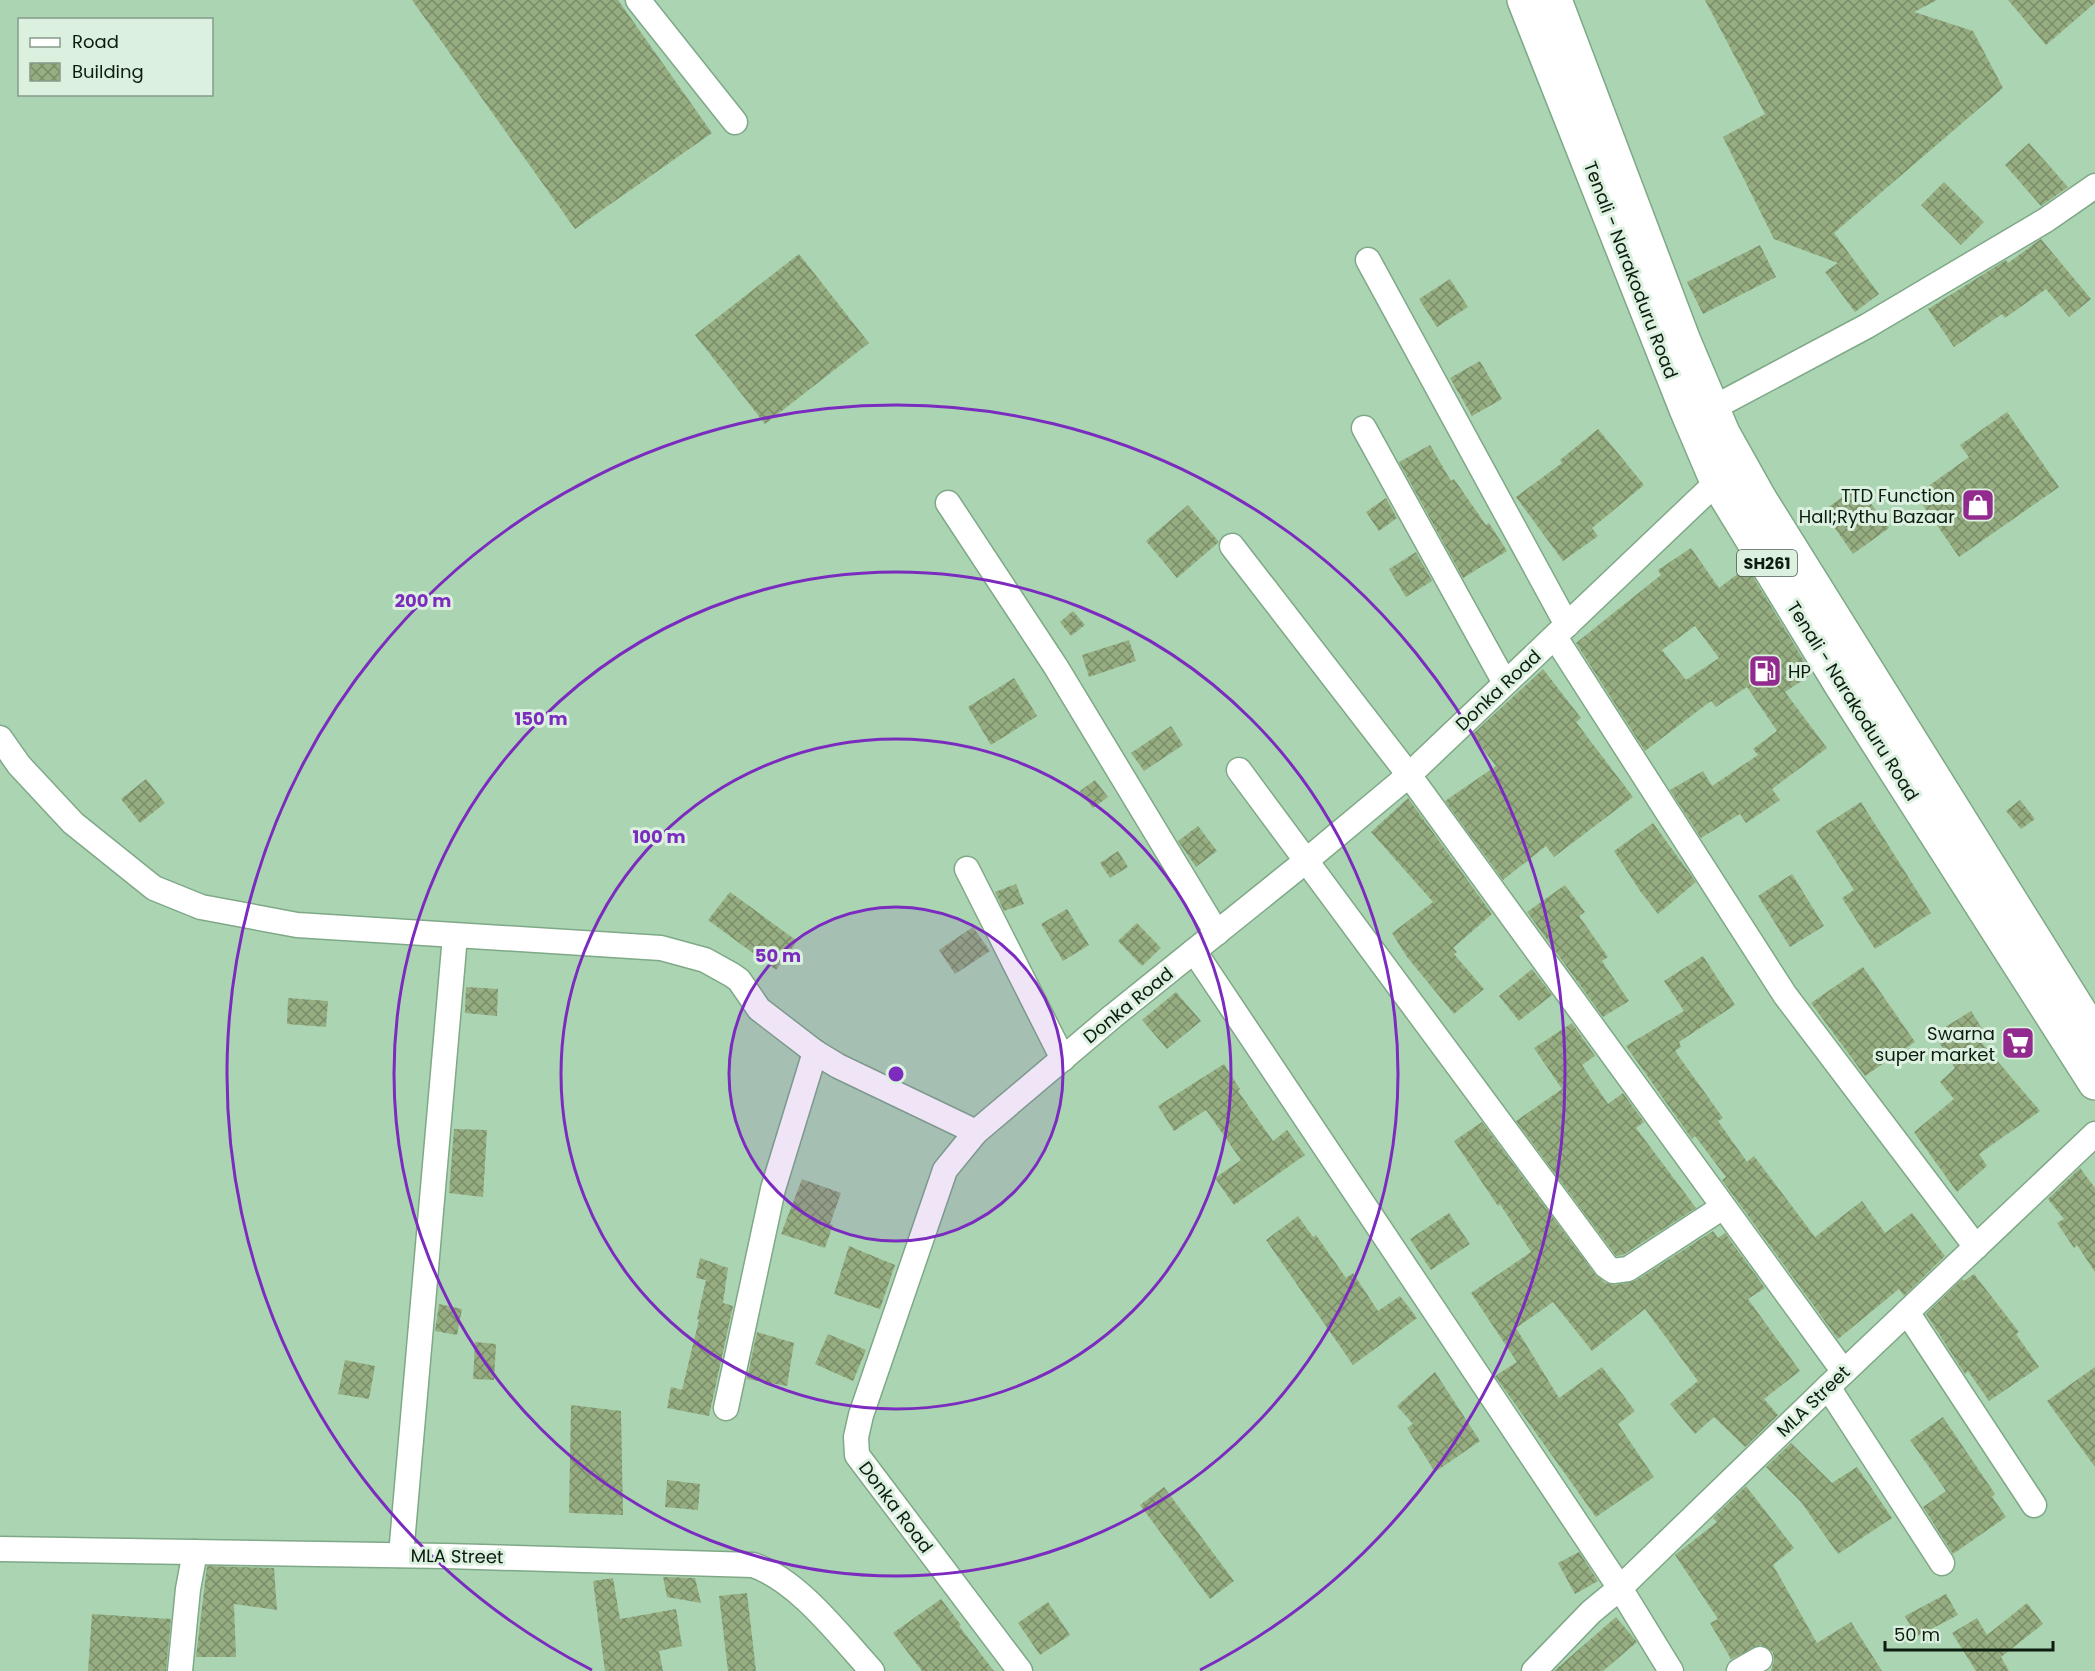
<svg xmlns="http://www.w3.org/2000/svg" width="2095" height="1671" font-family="Poppins,sans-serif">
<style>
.building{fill:url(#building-cross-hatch);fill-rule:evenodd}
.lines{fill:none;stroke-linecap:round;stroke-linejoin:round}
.minor-casing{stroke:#7fa887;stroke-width:27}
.primary-casing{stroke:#7fa887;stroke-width:36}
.minor{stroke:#fff;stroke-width:24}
.primary{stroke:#fff;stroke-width:33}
.ring{fill:none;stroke:#7b2cbf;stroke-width:3}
.labels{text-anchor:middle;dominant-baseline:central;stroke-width:6;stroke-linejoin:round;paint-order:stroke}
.shield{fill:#dbf0de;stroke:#4a5c4d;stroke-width:1.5}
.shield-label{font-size:16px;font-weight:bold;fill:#0c1c0f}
.street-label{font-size:18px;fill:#0c1c0f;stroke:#dbf0de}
.poi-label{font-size:18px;fill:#0c1c0f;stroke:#dbf0de;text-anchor:end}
.centre{fill:#7b2cbf;stroke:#dbf0de;stroke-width:3}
.ring-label{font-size:18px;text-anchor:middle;font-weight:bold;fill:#7b2cbf;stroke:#dbf0de;stroke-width:6;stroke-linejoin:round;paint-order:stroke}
</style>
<defs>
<pattern id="building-cross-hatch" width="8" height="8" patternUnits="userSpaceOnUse" patternTransform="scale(1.5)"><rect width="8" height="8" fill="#96ad81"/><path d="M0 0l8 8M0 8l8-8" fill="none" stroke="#798c68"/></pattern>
</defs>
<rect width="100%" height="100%" fill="#abd5b2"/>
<!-- building -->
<g class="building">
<polygon points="412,0 618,0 712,133 575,229"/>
<polygon points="1705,0 1937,0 1914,12 1973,31 2003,88 1834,233 1879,294 1855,312 1825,272 1838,263 1774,239 1723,137 1765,114"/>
<polygon points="2008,0 2095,0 2095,3 2046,45"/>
<polygon points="2029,143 2068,187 2041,206 2005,165"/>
<polygon points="1944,182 1984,222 1961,245 1921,205"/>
<polygon points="2041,239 2091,299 2069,317 2046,289 2005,318 2002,314 1954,347 1928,309 2006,260 2008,263"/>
<polygon points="1760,245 1776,277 1703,314 1687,282"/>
<polygon points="799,254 869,343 765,424 695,335"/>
<polygon points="1450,279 1468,307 1437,327 1419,299"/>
<polygon points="1480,361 1502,399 1472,416 1450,378"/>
<polygon points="2007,412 2059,487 1959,557 1916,495 1969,457 1960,445"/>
<polygon points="1598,429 1644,485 1592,528 1598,536 1563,561 1516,497 1562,463 1560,460"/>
<polygon points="1430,445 1451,481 1454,479 1486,525 1489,523 1507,551 1463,578 1399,462"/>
<polygon points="1858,486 1889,528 1853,554 1823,511"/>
<polygon points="1386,498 1397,518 1379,531 1366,512"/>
<polygon points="1188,505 1219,542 1177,578 1146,541"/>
<path d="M 1691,548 L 1719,588 L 1747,567 L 1812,674 L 1785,692 L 1827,748 L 1772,789 L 1780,800 L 1746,823 L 1740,814 L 1701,838 L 1670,790 L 1703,771 L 1712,786 L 1758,755 L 1753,749 L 1777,731 L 1747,687 L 1716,707 L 1711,701 L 1645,751 L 1576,643 L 1661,575 L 1658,570 ZM 1695,626 L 1719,658 L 1686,680 L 1662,650 Z"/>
<polygon points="1416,552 1432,581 1406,597 1389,569"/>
<polygon points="1073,611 1085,625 1071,636 1060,622"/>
<polygon points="1129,640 1136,661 1089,677 1082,655"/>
<polygon points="1543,669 1581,718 1576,722 1633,797 1554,857 1546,846 1503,880 1445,801 1496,766 1472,735"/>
<polygon points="1014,678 1037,716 991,745 968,707"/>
<polygon points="1171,726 1183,745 1144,771 1131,753"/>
<polygon points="146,779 165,803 140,823 121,799"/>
<polygon points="1095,780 1108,797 1093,808 1080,791"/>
<polygon points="1408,798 1492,914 1453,948 1457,952 1454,954 1484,989 1454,1014 1407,957 1392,933 1433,902 1371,832"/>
<polygon points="2020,800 2035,819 2021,829 2006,811"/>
<polygon points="1861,802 1931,913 1875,949 1842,898 1854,890 1816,831"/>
<polygon points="1653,823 1696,882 1658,914 1640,891 1614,851"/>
<polygon points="1198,826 1217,851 1196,867 1178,841"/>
<polygon points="1118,851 1128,867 1110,878 1100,863"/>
<polygon points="1792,874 1824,926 1790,947 1758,896"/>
<polygon points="1016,884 1024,904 1004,911 995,892"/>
<polygon points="1565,885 1585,912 1579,916 1608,957 1602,961 1629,1001 1603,1017 1527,912"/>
<polygon points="730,892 797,941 776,970 708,920"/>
<polygon points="1067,909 1089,945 1063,961 1041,924"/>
<polygon points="1137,923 1161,948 1142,966 1118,941"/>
<polygon points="973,927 990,951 955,974 939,950"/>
<polygon points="1703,956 1735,1005 1679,1042 1681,1047 1675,1051 1723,1118 1718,1121 1747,1162 1754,1156 1815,1237 1862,1201 1885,1233 1912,1213 1945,1256 1904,1296 1899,1289 1838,1339 1722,1180 1726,1177 1695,1136 1692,1139 1626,1046 1684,1011 1664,981"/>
<polygon points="1863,967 1915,1042 1865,1076 1811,1003"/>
<polygon points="1532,969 1552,995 1519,1021 1499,996"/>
<polygon points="466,987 498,989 497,1016 465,1013"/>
<polygon points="1176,992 1201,1021 1167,1049 1142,1020"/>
<polygon points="288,998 328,1001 326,1027 287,1024"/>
<polygon points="1971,1011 1989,1039 1982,1043 2040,1111 1979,1154 1987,1166 1957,1192 1914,1132 1954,1099 1940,1082 1955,1068 1934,1034"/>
<polygon points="1572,1023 1595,1056 1582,1065 1608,1104 1623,1093 1644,1122 1636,1128 1696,1208 1623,1255 1616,1256 1516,1121 1562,1089 1534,1048"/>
<polygon points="1224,1064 1240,1089 1238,1091 1273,1141 1287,1130 1305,1155 1234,1205 1215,1178 1241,1160 1206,1110 1174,1131 1158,1106"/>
<polygon points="1482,1122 1595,1274 1605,1283 1615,1285 1635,1281 1713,1231 1718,1238 1725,1233 1765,1288 1748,1299 1800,1371 1764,1399 1778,1415 1745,1447 1714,1417 1695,1434 1670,1404 1698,1381 1645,1309 1592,1351 1553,1302 1516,1328 1559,1398 1602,1367 1635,1411 1618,1424 1654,1477 1596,1517 1495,1376 1517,1362 1471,1293 1531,1252 1500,1204 1498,1206 1454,1141"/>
<polygon points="454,1129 487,1130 483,1197 449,1193"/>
<polygon points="2080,1168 2095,1188 2095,1272 2077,1245 2074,1248 2057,1223 2064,1219 2048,1199"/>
<polygon points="802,1179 841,1193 830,1224 833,1225 825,1248 781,1234"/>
<polygon points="1449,1213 1470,1244 1431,1270 1410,1239"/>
<polygon points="1298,1216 1313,1237 1316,1235 1346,1278 1353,1273 1378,1311 1400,1296 1417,1318 1353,1365 1266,1240"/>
<polygon points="849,1246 895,1265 880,1309 834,1294"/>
<polygon points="700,1258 728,1268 723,1303 733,1306 709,1416 667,1408 671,1387 682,1390 699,1320 697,1319 706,1280 696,1278"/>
<polygon points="1974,1274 2019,1332 2016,1334 2039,1367 1989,1401 1968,1371 1965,1374 1926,1314 1962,1279 1964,1281"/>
<polygon points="439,1304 462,1309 457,1335 435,1331"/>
<polygon points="757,1332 794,1343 787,1386 747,1379"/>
<polygon points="828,1334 866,1350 853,1381 815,1364"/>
<polygon points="475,1342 496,1344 494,1380 473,1379"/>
<polygon points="345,1360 375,1366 369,1399 338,1394"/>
<polygon points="2095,1367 2095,1467 2047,1401"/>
<polygon points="1435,1372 1480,1441 1435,1472 1407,1428 1413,1424 1397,1406"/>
<polygon points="571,1405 621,1411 623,1515 569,1513"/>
<polygon points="1943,1417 1995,1494 1992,1497 2006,1517 1953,1554 1923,1507 1946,1491 1910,1440"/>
<polygon points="1791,1443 1832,1483 1857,1467 1892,1518 1838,1554 1801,1502 1766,1467"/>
<polygon points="667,1480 700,1484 698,1510 665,1507"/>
<polygon points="1746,1486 1794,1548 1773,1565 1817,1643 1851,1622 1882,1671 1771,1671 1774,1660 1773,1652 1761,1645 1731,1659 1710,1623 1718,1619 1675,1555 1717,1522 1713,1518"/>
<polygon points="1164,1487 1234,1581 1210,1599 1140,1505"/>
<polygon points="1579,1552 1598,1581 1575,1594 1558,1563"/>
<polygon points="207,1566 274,1568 277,1610 234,1604 236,1657 196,1657"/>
<polygon points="663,1577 695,1578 701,1603 667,1597"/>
<polygon points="613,1578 620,1619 676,1609 682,1646 659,1651 663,1671 605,1671 593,1581"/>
<polygon points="747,1593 756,1671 728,1671 719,1596"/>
<polygon points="1946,1594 1958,1615 1916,1637 1905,1616"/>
<polygon points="941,1599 961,1625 959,1626 994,1671 922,1671 893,1633"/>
<polygon points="1048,1602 1070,1635 1040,1655 1018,1623"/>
<polygon points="2027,1603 2043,1624 2001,1657 2009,1671 1976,1671 1952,1633 1977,1618 1987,1635"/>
<polygon points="92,1614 171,1619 166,1671 88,1671"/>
<polygon points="1616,1617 1637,1642 1603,1671 1554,1671"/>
</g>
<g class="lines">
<!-- minor casing -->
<g class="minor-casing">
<g id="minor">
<polyline points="638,0 735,122"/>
<polyline points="1368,260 1567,625"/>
<polyline points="1713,408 1867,326 2046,220 2095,186"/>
<polyline points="1364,428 1505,683"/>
<polyline points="948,503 1056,667 1217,933"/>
<polyline points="1232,546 1409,775 1844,1372"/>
<polyline points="1555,637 1785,995 1976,1247"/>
<polyline points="0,738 19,765 73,823 154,888 201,907 297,925 661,948 705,960 732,975 739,980 759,1009 815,1052 838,1066 976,1132"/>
<polyline points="1239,770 1606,1266 1613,1271 1628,1269 1723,1207"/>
<polyline points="967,869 1063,1059"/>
<polyline points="1194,951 1620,1588 1671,1671"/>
<polyline points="1907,1312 2034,1505"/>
<polyline points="1828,1387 1942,1563"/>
<polyline points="726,1408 773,1189 815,1052"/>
<path d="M 0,1549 L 446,1556 L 753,1565 C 799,1581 839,1635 872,1671"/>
<polyline points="401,1555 455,936"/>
<polyline points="180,1671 188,1589 195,1552"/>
<polyline points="1020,1671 857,1455 856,1437 861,1415 945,1170 976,1132 1113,1016 1301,865 1409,775 1717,482 1730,474"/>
<polyline points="1534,1671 1591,1612 1620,1588 1828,1387 2095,1134"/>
<polyline points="1739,1671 1760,1659"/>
</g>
</g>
<!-- primary casing -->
<g class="primary-casing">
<g id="primary">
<polyline points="1524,0 1686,409 1717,482 1841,685 2095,1083"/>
<polyline points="1555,0 1684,341 1723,433 1760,499 2095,1036"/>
</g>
</g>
<!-- minor -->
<use href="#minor" class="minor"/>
<!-- primary -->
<use href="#primary" class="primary"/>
</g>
<!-- distance rings -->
<circle cx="896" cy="1074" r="167" fill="#7b2cbf" fill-opacity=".12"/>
<g class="ring">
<circle cx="896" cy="1074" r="167"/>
<circle cx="896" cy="1074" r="335"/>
<circle cx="896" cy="1074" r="502"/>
<path d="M592 1670A669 669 0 1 1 1200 1670"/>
</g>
<!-- icons -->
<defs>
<g id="shop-square" transform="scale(1.725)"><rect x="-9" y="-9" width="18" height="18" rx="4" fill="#932b8f" stroke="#dbf0de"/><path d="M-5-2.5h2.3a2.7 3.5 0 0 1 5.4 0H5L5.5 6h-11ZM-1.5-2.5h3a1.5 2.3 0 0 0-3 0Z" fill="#fff"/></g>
<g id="fuel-square" transform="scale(1.725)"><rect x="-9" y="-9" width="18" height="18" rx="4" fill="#932b8f" stroke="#dbf0de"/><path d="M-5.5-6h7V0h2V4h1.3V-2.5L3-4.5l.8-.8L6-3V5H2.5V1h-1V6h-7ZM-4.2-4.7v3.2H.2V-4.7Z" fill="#fff"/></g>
<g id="supermarket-square" transform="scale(1.725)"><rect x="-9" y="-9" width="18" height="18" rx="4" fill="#932b8f" stroke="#dbf0de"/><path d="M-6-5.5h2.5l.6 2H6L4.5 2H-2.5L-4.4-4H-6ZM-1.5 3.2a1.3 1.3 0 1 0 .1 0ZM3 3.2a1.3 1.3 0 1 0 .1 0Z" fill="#fff"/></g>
</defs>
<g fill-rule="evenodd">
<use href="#shop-square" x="1978" y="505"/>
<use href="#fuel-square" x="1765" y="671"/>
<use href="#supermarket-square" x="2018" y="1043"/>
</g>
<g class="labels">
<!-- shield labels -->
<rect class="shield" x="1737" y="550" width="60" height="26" rx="4.5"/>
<g class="shield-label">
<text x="1767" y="563">SH261</text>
</g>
<!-- street labels -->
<g class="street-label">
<text transform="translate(1631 270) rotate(69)">Tenali - Narakoduru Road</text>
<text transform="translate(1498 690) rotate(-43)">Donka Road</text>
<text transform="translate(1853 701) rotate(58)">Tenali - Narakoduru Road</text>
<text transform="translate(1128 1005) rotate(-39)">Donka Road</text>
<text transform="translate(1813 1401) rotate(-44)">MLA Street</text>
<text transform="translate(896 1507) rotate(53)">Donka Road</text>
<text transform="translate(457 1556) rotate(1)">MLA Street</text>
</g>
<!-- poi labels -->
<g class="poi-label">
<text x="1955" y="495">TTD Function<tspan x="1955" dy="21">Hall;Rythu Bazaar</tspan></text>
<text x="1788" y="671" text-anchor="start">HP</text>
<text x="1995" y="1033">Swarna<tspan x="1995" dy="21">super market</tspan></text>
</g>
</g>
<circle cx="896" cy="1074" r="9" class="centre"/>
<g class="ring-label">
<text x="423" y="607">200 m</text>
<text x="541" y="725">150 m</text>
<text x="659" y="843">100 m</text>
<text x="778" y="962">50 m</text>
</g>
<!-- legend -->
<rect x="18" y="18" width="195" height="78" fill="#dbf0de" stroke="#889b8b" stroke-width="1.5"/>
<rect x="30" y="38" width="30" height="9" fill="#ffffff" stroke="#889b8b" stroke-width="1.5"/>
<text x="72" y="48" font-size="18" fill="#0c1c0f">Road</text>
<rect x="30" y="63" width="30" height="18" fill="url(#building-cross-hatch)" stroke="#889b8b" stroke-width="1.5"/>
<text x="72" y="78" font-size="18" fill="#0c1c0f">Building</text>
<!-- scale -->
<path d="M1885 1641v9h168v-9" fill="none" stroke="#0c1c0f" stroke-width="3"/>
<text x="1894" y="1641" font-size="18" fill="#0c1c0f" stroke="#dbf0de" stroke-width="4.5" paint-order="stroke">50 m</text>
</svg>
